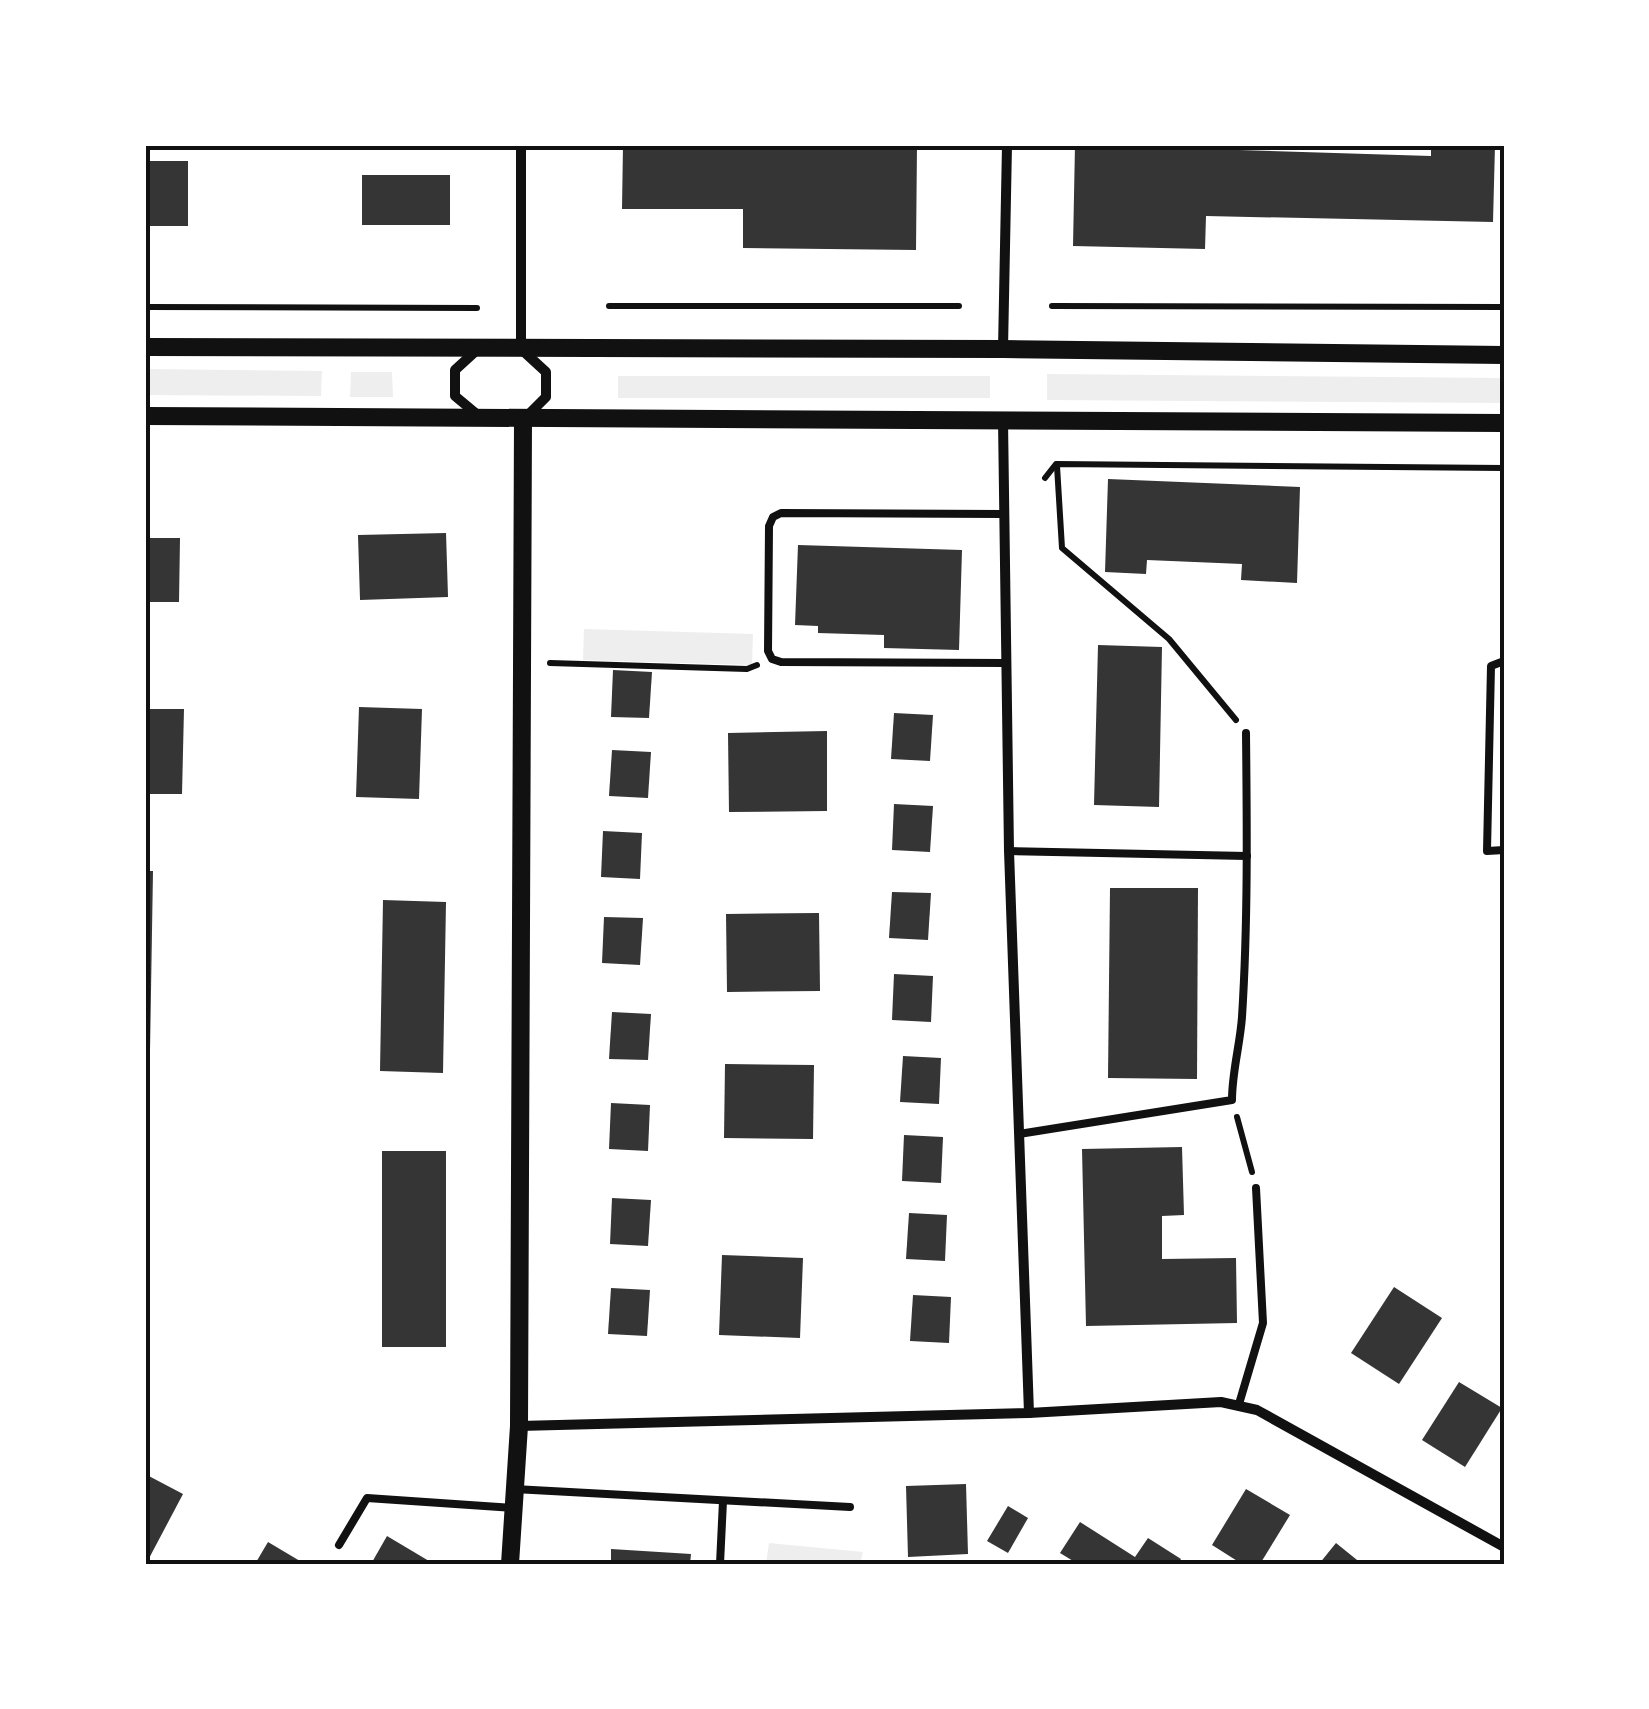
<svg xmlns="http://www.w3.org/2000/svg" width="1649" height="1709" font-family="Ubuntu,sans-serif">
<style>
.green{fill:#eee}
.building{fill:#353535}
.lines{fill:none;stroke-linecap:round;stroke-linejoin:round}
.path{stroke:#111;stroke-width:6}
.service{stroke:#111;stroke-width:8}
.minor{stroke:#111;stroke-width:10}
.tertiary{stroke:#111;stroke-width:18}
.neatline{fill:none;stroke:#111;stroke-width:4}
</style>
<rect width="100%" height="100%" fill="#fff"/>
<!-- green -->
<g class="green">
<polygon points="145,369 322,371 321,396 145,395"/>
<polygon points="351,372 392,372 393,397 350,397"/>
<polygon points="1047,374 1504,378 1504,403 1047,400"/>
<rect x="618" y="376" width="372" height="22"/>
<polygon points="584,629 753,634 752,665 583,660"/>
<polygon points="769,1543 863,1552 860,1564 766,1564"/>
</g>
<!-- building -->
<g class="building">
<polygon points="623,145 917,145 916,250 743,248 743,209 622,209"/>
<polygon points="1075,145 1431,156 1431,145 1495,145 1493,222 1206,216 1205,249 1073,246"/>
<rect x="145" y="161" width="43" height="65"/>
<rect x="362" y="175" width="88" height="50"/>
<polygon points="1108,479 1300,487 1297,583 1241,580 1242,564 1147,560 1146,574 1105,572"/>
<polygon points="446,533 448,597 360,600 358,535"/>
<polygon points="145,538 180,538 179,602 145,602"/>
<polygon points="798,545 962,550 959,650 884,648 884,635 818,633 818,626 795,625"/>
<polygon points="1098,645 1162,647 1159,807 1094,805"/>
<polygon points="613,670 652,672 649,718 611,717"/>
<polygon points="359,707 422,709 419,799 356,797"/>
<polygon points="145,709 184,709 182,794 145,794"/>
<polygon points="894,713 933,715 930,761 891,759"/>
<polygon points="827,731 827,811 729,812 728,733"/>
<polygon points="612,750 651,752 648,798 609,796"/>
<polygon points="894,804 933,806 930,852 892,850"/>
<polygon points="603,831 642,833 640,879 601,877"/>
<polygon points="145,871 153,871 150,1051 145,1051"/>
<polygon points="1110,888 1198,888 1197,1079 1108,1078"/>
<polygon points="892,892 931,893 928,940 889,938"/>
<polygon points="383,900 446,902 443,1073 380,1071"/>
<polygon points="819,913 820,991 727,992 726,914"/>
<polygon points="604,917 643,918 640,965 602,963"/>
<polygon points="894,974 933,976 931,1022 892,1020"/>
<polygon points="612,1012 651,1014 648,1060 609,1059"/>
<polygon points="903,1056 941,1058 939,1104 900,1102"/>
<polygon points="725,1064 814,1065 813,1139 724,1138"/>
<polygon points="611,1103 650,1105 648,1151 609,1149"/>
<polygon points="904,1135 943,1137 941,1183 902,1181"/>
<polygon points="1182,1147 1184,1215 1162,1216 1162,1259 1236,1258 1237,1323 1086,1326 1082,1149"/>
<rect x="382" y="1151" width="64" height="196"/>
<polygon points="612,1198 651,1200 648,1246 610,1244"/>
<polygon points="909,1213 947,1215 945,1261 906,1259"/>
<polygon points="722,1255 803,1258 800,1338 719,1335"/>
<polygon points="1394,1287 1442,1318 1399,1384 1351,1353"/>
<polygon points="611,1288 650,1290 647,1336 608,1334"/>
<polygon points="913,1295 951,1297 949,1343 910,1341"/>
<polygon points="1459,1382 1502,1408 1465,1467 1422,1440"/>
<polygon points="145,1474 183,1494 146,1564 145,1564"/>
<polygon points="966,1484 968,1554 908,1557 906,1486"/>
<polygon points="1246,1489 1290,1515 1260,1564 1242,1564 1212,1545"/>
<polygon points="1008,1506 1028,1518 1008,1553 987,1541"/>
<polygon points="1080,1522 1135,1557 1148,1538 1181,1559 1178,1564 1078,1564 1060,1553"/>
<polygon points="387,1536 434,1564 371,1564"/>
<polygon points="268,1542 305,1564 255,1564"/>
<polygon points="1336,1543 1362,1564 1319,1564"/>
<polygon points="611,1549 691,1554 690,1564 611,1564"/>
</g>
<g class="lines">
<!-- path -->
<g class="path">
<polyline points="609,306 959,306"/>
<polyline points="1052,306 1504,307"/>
<polyline points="145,307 477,308"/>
<polyline points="1057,466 1062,548 1169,639 1236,720"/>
<polyline points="1045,478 1056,464 1504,468"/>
<polyline points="550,663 747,669 757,665"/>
<polyline points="1237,1117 1252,1172"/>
</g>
<!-- service -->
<g class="service">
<polyline points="1003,514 781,513 773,517 769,526 768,651 772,659 781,662 1005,663"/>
<polyline points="1504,661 1491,666 1487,851 1504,850"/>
<polyline points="1009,851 1247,856"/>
<path d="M 1019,1134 L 1232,1100 C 1232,1072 1240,1045 1242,1017 C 1248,922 1247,827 1246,733"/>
<polyline points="1239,1404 1263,1323 1256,1188"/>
<polyline points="514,1489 850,1507"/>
<polyline points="339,1545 367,1498 513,1508"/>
<polyline points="720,1564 723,1501"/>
</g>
<!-- minor -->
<g class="minor">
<polyline points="521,145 521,349 546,372 546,397 524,419"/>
<polyline points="478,349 455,370 455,396 479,416"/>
<polyline points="1003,349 1007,145"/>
<polyline points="1003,420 1009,851 1029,1413"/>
<polyline points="519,1426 1029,1413 1221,1402 1257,1410 1504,1547"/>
</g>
<!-- tertiary -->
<g class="tertiary">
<polyline points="145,347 1003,349 1504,355"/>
<polyline points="145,416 1504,423"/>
<polyline points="510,1564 519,1426 523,420"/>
</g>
</g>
<!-- border -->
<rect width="1649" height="1709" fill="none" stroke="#ffffff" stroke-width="295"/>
<rect x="148" y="148" width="1354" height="1414" class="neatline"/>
</svg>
